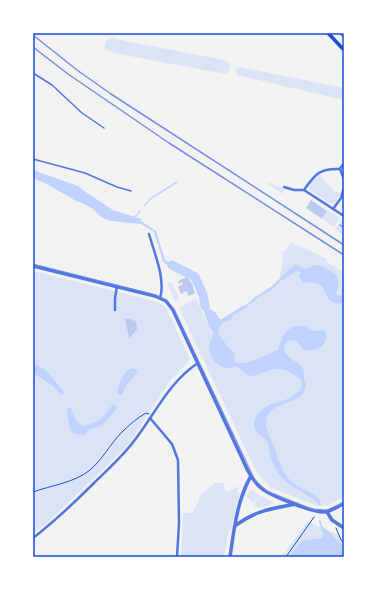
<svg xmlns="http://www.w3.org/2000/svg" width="377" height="590" font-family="'Space Grotesk',sans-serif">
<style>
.green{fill:#dbe4f7}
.water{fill:#bfd3fe}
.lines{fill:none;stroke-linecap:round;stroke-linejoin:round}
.stream{stroke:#bfd3fe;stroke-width:1.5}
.river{stroke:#bfd3fe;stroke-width:9}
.building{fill:#bdc9ec}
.path{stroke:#1d4ed8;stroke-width:1}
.service{stroke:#5277de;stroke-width:1.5}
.minor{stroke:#5277de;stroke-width:2.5}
.tertiary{stroke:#5277de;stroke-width:3.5}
.secondary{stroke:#1d4ed8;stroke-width:3.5}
.tram{stroke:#7290e2;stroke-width:1}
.rail{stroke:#7290e2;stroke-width:1.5}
.neatline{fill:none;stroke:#1d4ed8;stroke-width:1.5}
</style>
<rect width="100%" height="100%" fill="#f2f2f2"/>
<!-- green -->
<g class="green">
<path d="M 110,38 L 224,60 L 230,64 C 231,69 230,71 225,74 L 114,53 L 105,49 L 105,43 Z"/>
<polygon points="240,67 344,88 344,100 237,75 236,71 236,68"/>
<path d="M 321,175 L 327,184 L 333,188 L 333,191 L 341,193 L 334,204 L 329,203 L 309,190 C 309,183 315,178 321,175 Z"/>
<polygon points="268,182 284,189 283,194 267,183"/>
<polygon points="328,210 340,218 334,227 322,219"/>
<polygon points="342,219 344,220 344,236 335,229"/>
<polygon points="291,242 327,259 326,262 344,272 344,497 328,505 317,506 270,487 257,473 179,308 196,298 211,333 255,297 271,287 279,280 283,261 281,253 286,250"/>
<polygon points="33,271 154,301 162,304 167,309 190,360 168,383 129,444 47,523 33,533"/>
<polygon points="167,283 172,283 179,299 175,301"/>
<polygon points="215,483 223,483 226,492 239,486 237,493 240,492 231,529 229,529 224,557 181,557 183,513 192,513 200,499 199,496"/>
<polygon points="250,490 254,491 260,496 254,502 252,502 247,497"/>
<polygon points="261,496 273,502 274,504 258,508 254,505 255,503"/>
<polygon points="308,521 344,538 344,557 282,557"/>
</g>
<!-- water -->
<g class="water">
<polygon points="33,170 78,186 87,193 113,210 141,219 141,221 156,231 165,260 174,265 183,268 182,272 170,265 165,264 163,261 154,232 141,224 111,221 101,217 93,209 82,203 76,201 47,184 33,178"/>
<path d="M 294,265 L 298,265 L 304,269 C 308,268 313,265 316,265 C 320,265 323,266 325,268 C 340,277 341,277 336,294 L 337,295 L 344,296 L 344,303 C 324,306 328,291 320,285 C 316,282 308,283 303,282 L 299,277 L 301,272 L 297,271 L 279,282 L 273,289 L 262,295 L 241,311 L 233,315 L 231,319 L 224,322 L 219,327 L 218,333 L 228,347 L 234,352 L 235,363 C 250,365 264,355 278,350 C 282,337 287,324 303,326 C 307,327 310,330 315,331 C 317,331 321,330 324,330 C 329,336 325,347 317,349 C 314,350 307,350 304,350 L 296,341 L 288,340 L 285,345 L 284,352 C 289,358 296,361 301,366 C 305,370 304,375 304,380 C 305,381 306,385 306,386 C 303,406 270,400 266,420 C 264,431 276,447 278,458 L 277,460 L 280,462 C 281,470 289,481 296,485 C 304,491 321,494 321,506 L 319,506 C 315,497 292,488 283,479 C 279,474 274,467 272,460 C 269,454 270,445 266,440 C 259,432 251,432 255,418 C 259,413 266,405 272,404 C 285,400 293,399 302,387 L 301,379 C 288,372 284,365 267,371 C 262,372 258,376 252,376 C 244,375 240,367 234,366 L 233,368 C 220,370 209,359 209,346 C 210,342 212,338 214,334 L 209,327 L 200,300 L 201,295 L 205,295 L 210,309 L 215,312 L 220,319 L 222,319 L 242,306 L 247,305 L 255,297 L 271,287 Z"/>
<polygon points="33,363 46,370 65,393 61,395 53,386 33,373"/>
<path d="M 132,368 L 137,370 L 137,373 L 127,384 L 122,395 L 119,395 L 117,393 C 120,383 121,373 132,368 Z"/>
<path d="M 113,404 L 116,406 L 116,410 L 101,426 L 90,429 L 84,435 C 70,435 70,429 68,418 C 67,413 66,412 68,408 L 71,408 L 75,419 L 82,426 C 100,422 103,418 113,404 Z"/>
<polygon points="319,520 321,521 322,526 344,546 344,557 289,557 302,541 323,538 323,532 319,523"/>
</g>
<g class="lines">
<!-- stream -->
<g class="stream">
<polyline points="144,206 150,199 177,182"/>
<polyline points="135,217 140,211"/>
</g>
<!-- river -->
<polyline class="river" points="172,265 195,277 203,295 205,306"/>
</g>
<!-- building -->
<g class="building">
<polygon points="311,200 327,211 322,219 306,208"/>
<polygon points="187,277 193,285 193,288 195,293 189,296 186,291 181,294 178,287 183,284 182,282 179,284 178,281"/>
<polygon points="125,318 136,321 137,330 129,338"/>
</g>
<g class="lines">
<!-- path -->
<g class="path">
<polyline points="339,33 344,38"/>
<path d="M 33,492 C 52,485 74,483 90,470 C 103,459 110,444 122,432 C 129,425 137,418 146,413 L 149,414"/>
<polyline points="336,528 341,540 344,543"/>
<polyline points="286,557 314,517"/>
</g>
<!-- service -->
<g class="service">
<polyline points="33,73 52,85 82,113 104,128"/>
<polyline points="33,159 85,173 117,187 131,191"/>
</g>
<!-- minor -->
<g class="minor">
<polyline points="340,169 344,179"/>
<polyline points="340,169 344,163"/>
<polyline points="284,187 294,190 304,190 344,216"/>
<path d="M 304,190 C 315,174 320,168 340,169"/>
<polyline points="333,209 341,198 344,187"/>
<path d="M 149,234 C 154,252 166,280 160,298"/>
<polyline points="115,310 115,298 117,286"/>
<polyline points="150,418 172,444 178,460 179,523 177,557"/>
<path d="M 33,538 C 55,521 75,502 94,483 C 108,469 123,456 134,441 C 155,414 169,382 198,363"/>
</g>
<!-- tertiary -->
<g class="tertiary">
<path d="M 33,266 L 155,296 L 166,301 L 173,310 L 248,471 C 252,478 256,484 261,488 C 271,496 311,512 324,512 C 332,511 338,507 344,503"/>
<polyline points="327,512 332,520 344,528"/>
<path d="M 236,525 C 257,510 271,509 296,504"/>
<path d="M 230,557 C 234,530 237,500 251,476"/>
</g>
<!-- secondary -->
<polyline class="secondary" points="328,33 344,50"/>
<!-- tram -->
<polyline class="tram" points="33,264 156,295 168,302 174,309 255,480 267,491 312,509 327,510 344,502"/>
<!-- rail -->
<g class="rail">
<polyline points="33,35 77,70 111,94 344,245"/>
<polyline points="33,47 68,74 169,143 344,255"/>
<polyline points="340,225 344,228"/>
</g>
</g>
<!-- border -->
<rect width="377" height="590" fill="none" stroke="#ffffff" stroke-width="68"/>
<rect x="34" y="34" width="309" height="522" class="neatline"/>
</svg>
